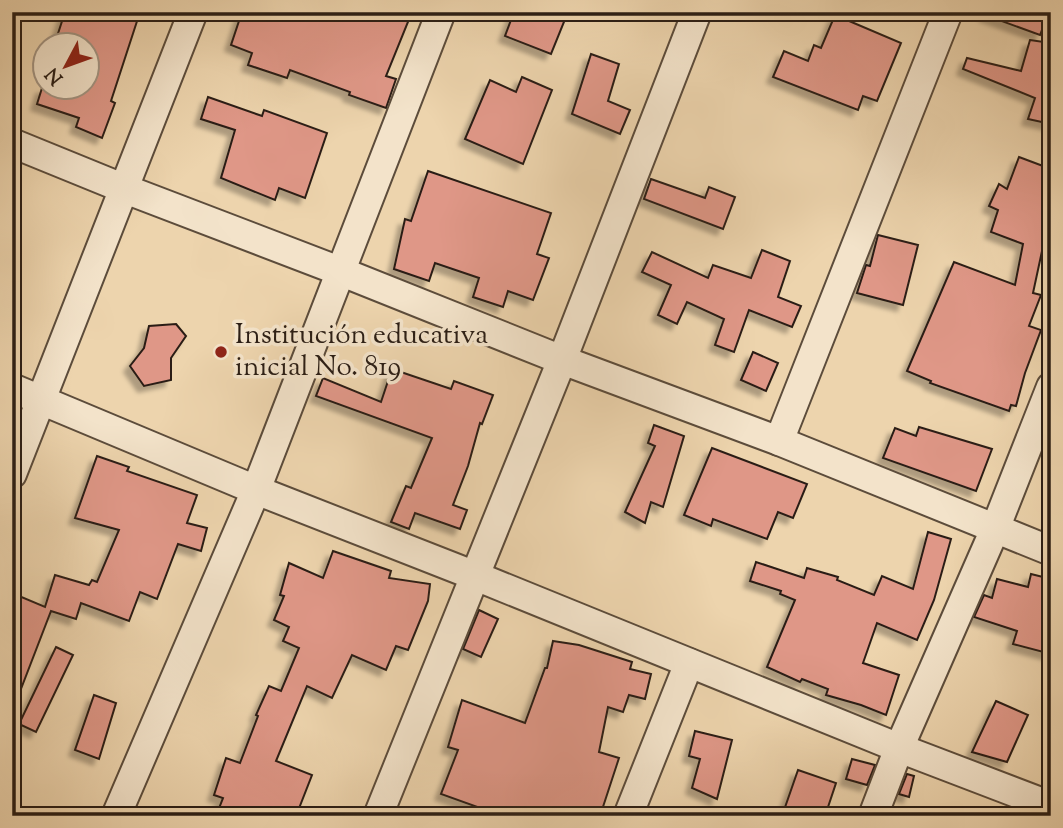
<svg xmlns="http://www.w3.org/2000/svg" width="1063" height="828" font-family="'Sorts Mill Goudy',serif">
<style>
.building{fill:#df9787;stroke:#2b1e15;stroke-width:2;filter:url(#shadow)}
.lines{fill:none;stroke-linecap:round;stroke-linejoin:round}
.minor-casing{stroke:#5c4c3b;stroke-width:32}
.minor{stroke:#f3e3ca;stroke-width:28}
.poi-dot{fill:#8f2418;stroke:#f3e3ca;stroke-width:2.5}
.labels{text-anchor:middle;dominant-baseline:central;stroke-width:7;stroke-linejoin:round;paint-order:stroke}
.poi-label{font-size:28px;fill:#2b1e15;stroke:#f3e3ca;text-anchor:start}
</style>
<defs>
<filter id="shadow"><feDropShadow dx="-6" dy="6" stdDeviation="2" flood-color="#0004"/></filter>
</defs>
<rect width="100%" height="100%" fill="#edd4ad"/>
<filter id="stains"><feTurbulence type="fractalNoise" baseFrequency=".00286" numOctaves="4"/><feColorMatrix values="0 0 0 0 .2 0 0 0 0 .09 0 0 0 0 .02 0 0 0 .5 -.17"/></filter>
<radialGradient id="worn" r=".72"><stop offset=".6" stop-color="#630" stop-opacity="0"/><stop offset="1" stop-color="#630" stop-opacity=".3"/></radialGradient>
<!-- building -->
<g class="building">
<polygon points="65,12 140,12 111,101 115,103 102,138 76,127 79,118 37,104 42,88 88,88 88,46 54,46"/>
<polygon points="242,12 412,12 386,76 396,79 386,108 349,95 350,92 290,70 287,78 248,65 252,53 231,45"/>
<polygon points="514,12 568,12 551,54 505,36"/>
<polygon points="986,12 1049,12 1040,35 985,15"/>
<polygon points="835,15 901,43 877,101 863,96 858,110 773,77 784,51 808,61 814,45 821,48"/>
<polygon points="1030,40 1051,43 1051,124 1028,119 1035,98 963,69 967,58 1021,71"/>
<polygon points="591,54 619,64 608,101 630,110 620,134 572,114"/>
<polygon points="522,77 552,90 523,164 465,139 490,80 516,92"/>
<polygon points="208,97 262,116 264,110 327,133 305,198 279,188 275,200 221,178 235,130 201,119"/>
<polygon points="1019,157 1051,169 1051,254 1042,251 1033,293 1041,295 1029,326 1041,330 1025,373 1016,406 1011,405 1009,411 930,383 931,381 907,371 954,262 1015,285 1023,244 991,232 998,210 989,206 999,184 1007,189"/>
<polygon points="428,171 551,213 537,254 549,258 533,300 508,291 503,307 473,297 479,278 435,263 429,281 394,269 405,219 411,221"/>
<polygon points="651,179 705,198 709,187 735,197 723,229 644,199"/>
<polygon points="878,235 918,245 903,305 857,293 866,265 870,266"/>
<polygon points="762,250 790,261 778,297 801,306 792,327 749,310 734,352 715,345 724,319 687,302 677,324 658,315 671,285 642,272 652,252 708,278 713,265 751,278"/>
<polygon points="176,324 186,336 171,358 171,380 144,386 130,366 144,348 149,326"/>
<polygon points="753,352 778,363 766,391 741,380"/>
<polygon points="392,369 451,389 454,381 493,395 482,424 480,423 468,466 453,505 467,510 460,529 415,513 409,529 391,522 406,486 411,488 432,438 316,396 323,378 381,402"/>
<polygon points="654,425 684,436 663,507 651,502 645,523 625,512 655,446 648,443"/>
<polygon points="919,427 992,449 976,491 883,458 895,428 916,436"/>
<polygon points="712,448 807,484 793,518 778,512 767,539 713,519 711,526 684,515"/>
<polygon points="97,456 129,467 127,471 197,495 187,523 207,528 201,551 178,544 157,599 140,592 129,621 81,603 76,619 51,611 14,707 12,707 12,593 45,607 55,575 89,585 92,580 97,582 119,530 75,518"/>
<polygon points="928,532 951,539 934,600 917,640 877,623 863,663 899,675 886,715 861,705 826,695 828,689 802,679 800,682 767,667 795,600 780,594 781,591 750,581 756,562 804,578 807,568 838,577 837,580 874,595 882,576 913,589"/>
<polygon points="333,551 391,571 389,578 430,584 428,601 408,650 396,646 386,670 352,655 332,698 307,686 276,761 312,775 296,816 216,816 223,798 214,795 226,758 240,763 258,716 256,715 269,686 281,691 299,648 283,641 289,627 274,620 284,596 280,595 289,563 323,578"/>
<polygon points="1031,574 1051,579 1051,654 1013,644 1017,631 974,617 984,595 992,598 997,579 1028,587"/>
<polygon points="479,610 498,619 481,657 463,649"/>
<polygon points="553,641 579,645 632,662 630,669 651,674 645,699 629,695 623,712 608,707 599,752 619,758 600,816 483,816 486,810 441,794 458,750 448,747 462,700 525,723 545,668 547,668"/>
<polygon points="56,647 73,655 36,732 19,724"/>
<polygon points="94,695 116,703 99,759 75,750"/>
<polygon points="996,701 1028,715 1007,762 972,752"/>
<polygon points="695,731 732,740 717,799 692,788 700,759 689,756"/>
<polygon points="852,759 875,765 867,785 846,779"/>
<polygon points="798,770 836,783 825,816 782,816"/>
<polygon points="907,774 914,776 909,797 899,794"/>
</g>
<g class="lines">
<!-- minor casing -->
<g class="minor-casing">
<g id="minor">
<polyline points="12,143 125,189 342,272 562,360 779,441 1051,551"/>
<polyline points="12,388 256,490 473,575 899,748 1051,806"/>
<polyline points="779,441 948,12"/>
<polyline points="12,474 193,12"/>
<polyline points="116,816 256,490 441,12"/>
<polyline points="378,816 562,360 697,12"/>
<polyline points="628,816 689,663"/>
<polyline points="873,816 899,748 995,529 1051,387"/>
</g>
</g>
<!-- minor -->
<use href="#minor" class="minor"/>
</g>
<!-- markers -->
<circle class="poi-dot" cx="221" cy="352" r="7"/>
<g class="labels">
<!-- poi labels -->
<g class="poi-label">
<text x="235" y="336">Institución educativa<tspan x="235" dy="32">inicial No. 819</tspan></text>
</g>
</g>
<!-- margin -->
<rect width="1063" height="828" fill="none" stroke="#edd4ad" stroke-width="42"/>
<rect x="14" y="14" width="1035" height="800" fill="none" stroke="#2b1e15" stroke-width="3.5"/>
<rect x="21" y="21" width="1021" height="786" fill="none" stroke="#2b1e15" stroke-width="2"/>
<!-- north arrow -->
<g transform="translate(66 66) rotate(229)"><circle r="33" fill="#f3e3ca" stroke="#a39482" stroke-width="2"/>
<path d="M0-5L12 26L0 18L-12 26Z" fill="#8f2418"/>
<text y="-10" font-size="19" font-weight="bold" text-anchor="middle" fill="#2b1e15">N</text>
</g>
<rect width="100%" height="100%" filter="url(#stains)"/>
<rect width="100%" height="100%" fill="url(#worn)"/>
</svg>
